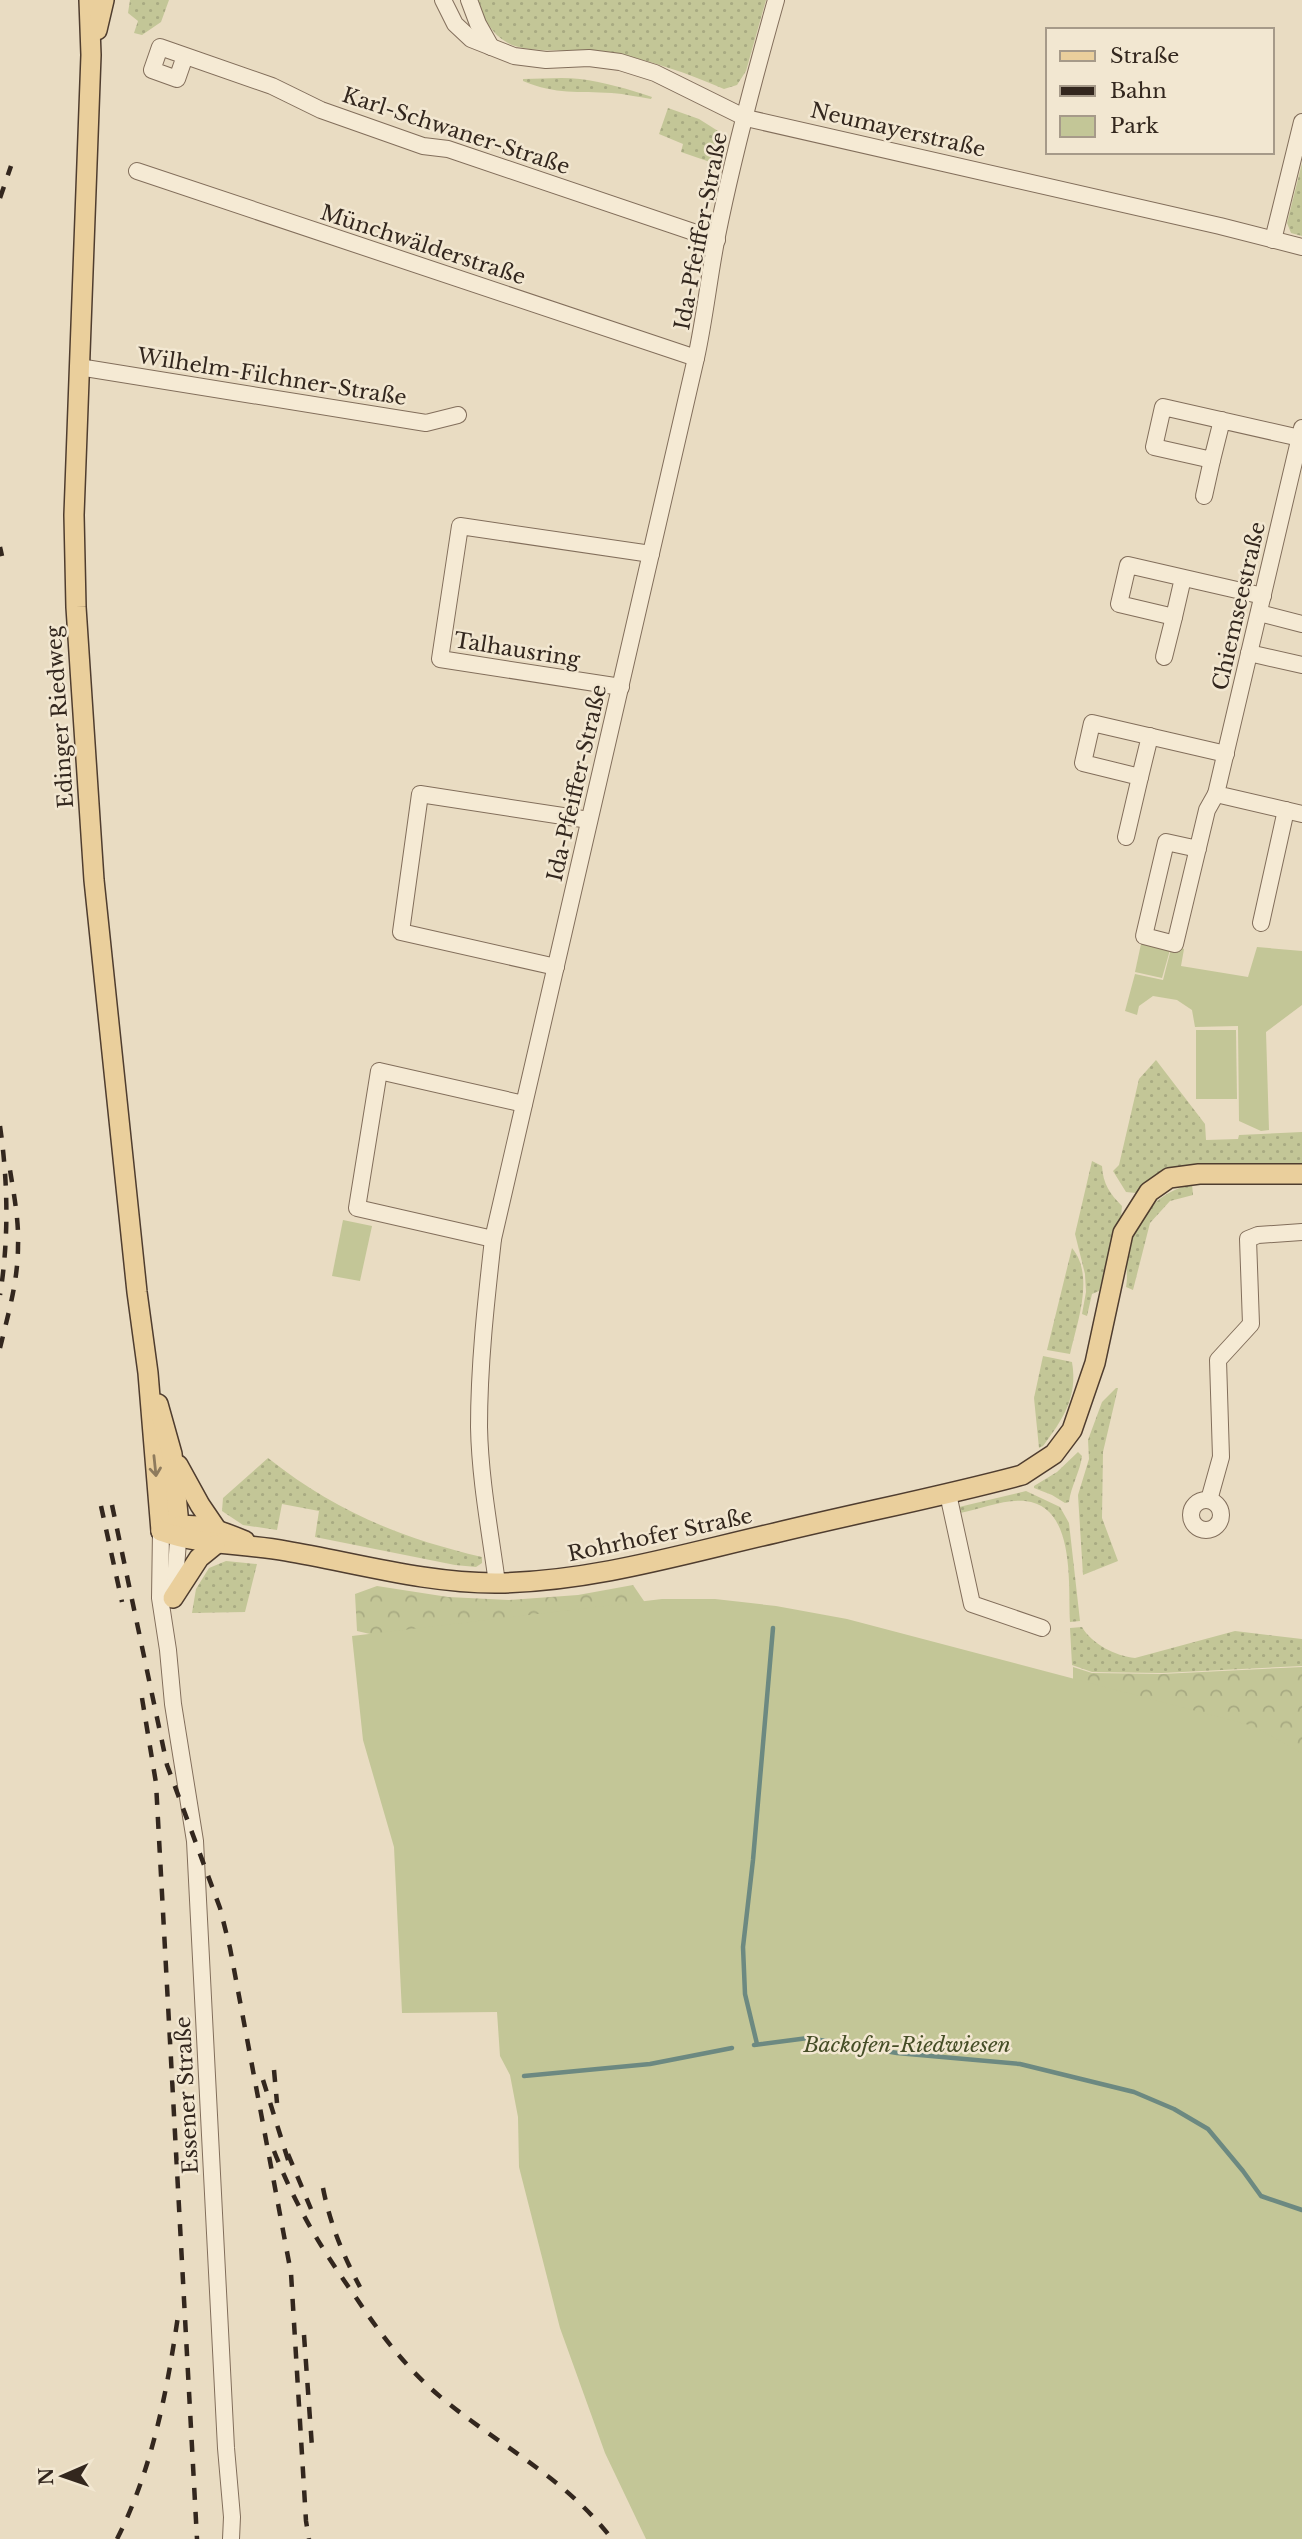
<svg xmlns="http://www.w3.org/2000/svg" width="1302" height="2539" font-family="'Libre Baskerville',serif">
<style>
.grass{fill:url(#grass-dots)}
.forest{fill:url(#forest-crowns)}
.park{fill:#c3c697}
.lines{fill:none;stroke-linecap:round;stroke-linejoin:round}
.stream{stroke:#6c8981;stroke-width:4.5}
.minor-casing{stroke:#826e5b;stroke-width:18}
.major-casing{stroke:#4f3d2f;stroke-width:22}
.minor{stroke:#f5ead4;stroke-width:16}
.major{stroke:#eacf9c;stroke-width:19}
.rail{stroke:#33271e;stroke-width:4.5;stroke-dasharray:12 12;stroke-linecap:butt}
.oneway{stroke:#8e7b5d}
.labels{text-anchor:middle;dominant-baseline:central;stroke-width:5;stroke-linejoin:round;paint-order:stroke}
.street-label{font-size:21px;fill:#33271e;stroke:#f2e7d1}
.park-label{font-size:21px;font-style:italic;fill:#454d26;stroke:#f2e7d1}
</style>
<defs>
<pattern id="grass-dots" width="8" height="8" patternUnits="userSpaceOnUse" patternTransform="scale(1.75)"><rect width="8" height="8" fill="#c3c697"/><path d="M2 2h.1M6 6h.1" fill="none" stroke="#a8aa82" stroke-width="1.8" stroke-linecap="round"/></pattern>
<pattern id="forest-crowns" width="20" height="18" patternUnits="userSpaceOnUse" patternTransform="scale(1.75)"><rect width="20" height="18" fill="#c3c697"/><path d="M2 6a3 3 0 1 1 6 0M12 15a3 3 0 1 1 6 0" fill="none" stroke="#a8aa82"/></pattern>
</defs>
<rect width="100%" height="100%" fill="#e9dcc2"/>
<!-- grass -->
<g class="grass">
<polygon points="130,0 169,0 161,22 142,35 134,33 138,21 128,13"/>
<path d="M 477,0 L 766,0 L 746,71 L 737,85 L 724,89 C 690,74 647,59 610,53 C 585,49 526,54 508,43 C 491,34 483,17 477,0 Z"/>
<path d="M 523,79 C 542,79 562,77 580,79 C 604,82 628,89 652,97 L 651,99 C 638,97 625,94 612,93 C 577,91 557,95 523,81 Z"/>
<polygon points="668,108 699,119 718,131 710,162 681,152 683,144 659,134"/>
<polygon points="1302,163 1302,236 1291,233 1287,223"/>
<polygon points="1156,1060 1205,1124 1206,1140 1238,1139 1239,1135 1302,1132 1302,1166 1151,1181 1136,1193 1126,1192 1113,1171 1119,1165 1139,1079"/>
<path d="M 1092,1161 L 1102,1166 C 1103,1184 1110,1194 1122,1206 L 1121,1217 L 1099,1291 L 1092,1294 L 1087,1316 L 1082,1314 L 1086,1292 L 1085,1274 L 1075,1234 Z"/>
<path d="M 1192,1184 L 1193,1195 L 1170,1201 L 1150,1223 L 1133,1290 L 1126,1287 C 1128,1277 1126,1269 1127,1259 C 1130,1221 1157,1192 1192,1184 Z"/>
<path d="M 1072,1248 C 1095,1275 1077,1323 1070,1354 L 1047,1350 Z"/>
<path d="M 1043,1356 L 1072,1362 C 1078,1397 1063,1419 1043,1446 L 1039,1448 L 1034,1398 Z"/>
<polygon points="1116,1388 1118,1388 1103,1452 1102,1518 1118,1561 1083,1575 1078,1495 1089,1459 1088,1440 1102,1402"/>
<path d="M 1078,1452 L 1082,1456 C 1080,1472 1071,1486 1069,1502 L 1065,1503 L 1052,1495 L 1034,1488 L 1034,1486 L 1057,1472 Z"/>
<path d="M 268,1458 C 335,1511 400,1538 482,1557 L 482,1563 L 476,1567 L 455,1565 L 315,1537 L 319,1511 L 282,1504 L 277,1530 L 243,1525 L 222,1511 L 223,1498 Z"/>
<path d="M 1026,1491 L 1060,1507 L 1069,1523 L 1080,1621 L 1070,1622 C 1068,1585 1076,1506 1025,1501 C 1005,1499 980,1509 960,1513 L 959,1507 Z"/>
<polygon points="226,1561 257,1564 245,1612 192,1613 196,1589 209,1568"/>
<path d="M 1082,1627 C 1092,1644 1115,1656 1135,1658 L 1235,1631 L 1302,1639 L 1302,1666 L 1162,1673 L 1092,1672 L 1072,1665 L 1070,1628 Z"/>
</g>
<!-- forest -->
<polygon class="forest" points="633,1585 646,1604 1073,1696 1073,1667 1092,1673 1162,1674 1302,1667 1302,1849 357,1631 355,1594 377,1586 448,1597 509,1600 578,1595"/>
<!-- park -->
<g class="park">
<polygon points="1141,944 1170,950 1162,978 1135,972"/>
<polygon points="1172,945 1184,949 1181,966 1248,977 1257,947 1302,951 1302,1005 1266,1032 1269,1130 1261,1131 1239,1121 1238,1026 1195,1027 1192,1010 1177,1000 1153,996 1139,1006 1137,1015 1125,1011 1135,974 1163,980"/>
<polygon points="1196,1030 1236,1030 1237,1099 1196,1099"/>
<polygon points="343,1220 372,1226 360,1281 332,1276"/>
<polygon points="662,1599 715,1599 776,1606 847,1619 1253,1726 1302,1753 1302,2539 646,2539 605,2453 560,2328 519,2167 518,2117 510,2075 500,2056 497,2012 402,2013 394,1847 363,1740 352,1636"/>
</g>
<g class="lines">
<!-- stream -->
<g class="stream">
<polyline points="757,2044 745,1994 743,1947 753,1860 773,1628"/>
<polyline points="754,2045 808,2038 897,2053 1020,2064 1134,2092 1174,2109 1208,2129 1243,2171 1261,2196 1302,2210"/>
<polyline points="524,2076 650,2064 732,2048"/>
</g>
<!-- minor casing -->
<g class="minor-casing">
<g id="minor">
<polyline points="443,0 455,24 471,39 514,56 546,60 589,58 620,62 655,73 746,118 1220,226 1302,247"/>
<polyline points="469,0 478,24 491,47"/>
<polyline points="185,56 177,79 152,70 160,47 272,86 321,110 423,146 448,149 717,240"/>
<polyline points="137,171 696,358"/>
<polyline points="1273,240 1302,122"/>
<polyline points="79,367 426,423 458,415"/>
<polyline points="1222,420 1212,460 1154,447 1163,407 1300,438"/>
<polyline points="1302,428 1216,794 1302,814"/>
<polyline points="1204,496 1212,460"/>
<polyline points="1183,578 1174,617 1119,604 1128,565 1263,596"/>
<polyline points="1259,613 1302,624"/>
<polyline points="1249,653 1302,665"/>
<polyline points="1164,657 1174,617"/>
<polyline points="621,687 440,659 460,526 651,554"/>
<polyline points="1140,777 1150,736"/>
<polyline points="1126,837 1140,777 1083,763 1092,723 1226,754"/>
<polyline points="1198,849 1166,842 1144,936 1175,944 1207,810 1216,794"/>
<polyline points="1261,923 1286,810"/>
<polyline points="556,967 401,932 420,794 589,820"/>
<polyline points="493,1239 357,1208 379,1071 524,1104"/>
<polyline points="948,1494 972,1604 1042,1628"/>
<circle cx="1206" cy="1515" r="15"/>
<polyline points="1209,1500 1221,1457 1218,1360 1251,1324 1248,1239 1258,1235 1302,1232"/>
<polyline points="161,1531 160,1598 168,1650 173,1704 195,1841 226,2448 232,2517 231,2539"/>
<path d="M 497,1583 C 490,1531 480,1479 479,1427 C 479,1364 486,1302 493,1239 L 696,358 C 705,317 709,276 717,236 C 733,156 754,78 776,0"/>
<polyline points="174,1596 179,1527"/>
</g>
</g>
<!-- major casing -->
<g class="major-casing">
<g id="major">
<polyline points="89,0 91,55 74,515 76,607 94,880 137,1292 148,1373 161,1531"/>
<polyline points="97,30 104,0"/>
<polyline points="158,1404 172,1454 179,1525"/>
<polyline points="178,1465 200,1505 217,1530"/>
<path d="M 167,1529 C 195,1520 219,1530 245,1541"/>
<path d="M 161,1531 C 202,1546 243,1543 286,1551 C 356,1563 428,1584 500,1583 C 594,1581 683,1554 775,1533 C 857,1513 940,1497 1022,1475 L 1054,1454 L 1072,1430 L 1095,1363 L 1123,1233 L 1149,1192 L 1169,1178 L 1199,1174 L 1302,1174"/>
<polyline points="173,1598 199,1558 215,1545"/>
</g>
</g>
<!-- minor -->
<use href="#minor" class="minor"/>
<!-- major -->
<use href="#major" class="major"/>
<!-- rail -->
<g class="rail">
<polyline points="0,198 11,166"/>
<polyline points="0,547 2,556"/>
<path d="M 0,1126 C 8,1182 9,1239 0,1295"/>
<path d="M 0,1348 C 8,1315 18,1281 18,1246 C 19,1221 14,1195 10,1170"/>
<polyline points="112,1505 167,1765 220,1908 230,1948 291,2273 306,2521 309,2539"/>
<polyline points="101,1506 122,1602"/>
<polyline points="142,1698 156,1783 197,2539"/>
<polyline points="274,2070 277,2103"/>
<polyline points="263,2080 289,2163"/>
<path d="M 274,2151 C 296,2207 322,2250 357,2299 C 383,2338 411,2374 448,2403 C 505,2449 566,2479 612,2539"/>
<polyline points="288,2154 311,2209"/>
<path d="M 323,2188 C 330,2224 343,2255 360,2287"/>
<polyline points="304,2335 312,2447"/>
<path d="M 117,2539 C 152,2470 167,2392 178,2316"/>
</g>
</g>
<!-- one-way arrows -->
<defs><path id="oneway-shaft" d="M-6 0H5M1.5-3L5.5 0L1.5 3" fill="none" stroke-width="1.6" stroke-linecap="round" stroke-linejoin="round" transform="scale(1.75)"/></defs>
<use class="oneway" href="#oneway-shaft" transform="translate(155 1466) rotate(84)"/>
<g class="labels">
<!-- street labels -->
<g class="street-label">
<text transform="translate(898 130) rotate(13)">Neumayerstraße</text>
<text transform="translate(456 131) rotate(18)">Karl-Schwaner-Straße</text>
<text transform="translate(701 231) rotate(-79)">Ida-Pfeiffer-Straße</text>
<text transform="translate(423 245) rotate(18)">Münchwälderstraße</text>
<text transform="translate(272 377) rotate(9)">Wilhelm-Filchner-Straße</text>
<text transform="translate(1239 606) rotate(-77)">Chiemseestraße</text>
<text transform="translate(517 650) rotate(9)">Talhausring</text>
<text transform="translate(60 717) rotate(-94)">Edinger Riedweg</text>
<text transform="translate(577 783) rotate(-77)">Ida-Pfeiffer-Straße</text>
<text transform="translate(660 1535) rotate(-12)">Rohrhofer Straße</text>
<text transform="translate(187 2095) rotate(-93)">Essener Straße</text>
</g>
<!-- park labels -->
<g class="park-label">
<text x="907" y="2045">Backofen-Riedwiesen</text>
</g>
</g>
<!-- legend -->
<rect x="1046" y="28" width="228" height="126" fill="#f2e7d1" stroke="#a69a89" stroke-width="2"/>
<rect x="1060" y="51" width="35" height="10" fill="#eacf9c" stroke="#a69a89" stroke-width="2"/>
<text x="1110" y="63" font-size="21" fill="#33271e">Straße</text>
<rect x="1060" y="86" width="35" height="10" fill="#33271e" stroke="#a69a89" stroke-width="2"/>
<text x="1110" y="98" font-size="21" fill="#33271e">Bahn</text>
<rect x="1060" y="116" width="35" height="21" fill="#c3c697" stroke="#a69a89" stroke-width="2"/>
<text x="1110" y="133" font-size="21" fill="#33271e">Park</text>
<!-- north arrow -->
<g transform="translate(63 2476) rotate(268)" stroke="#f2e7d1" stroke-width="5" paint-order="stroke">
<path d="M0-5L12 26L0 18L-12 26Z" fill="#33271e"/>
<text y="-10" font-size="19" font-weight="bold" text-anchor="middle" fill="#33271e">N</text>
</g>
</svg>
